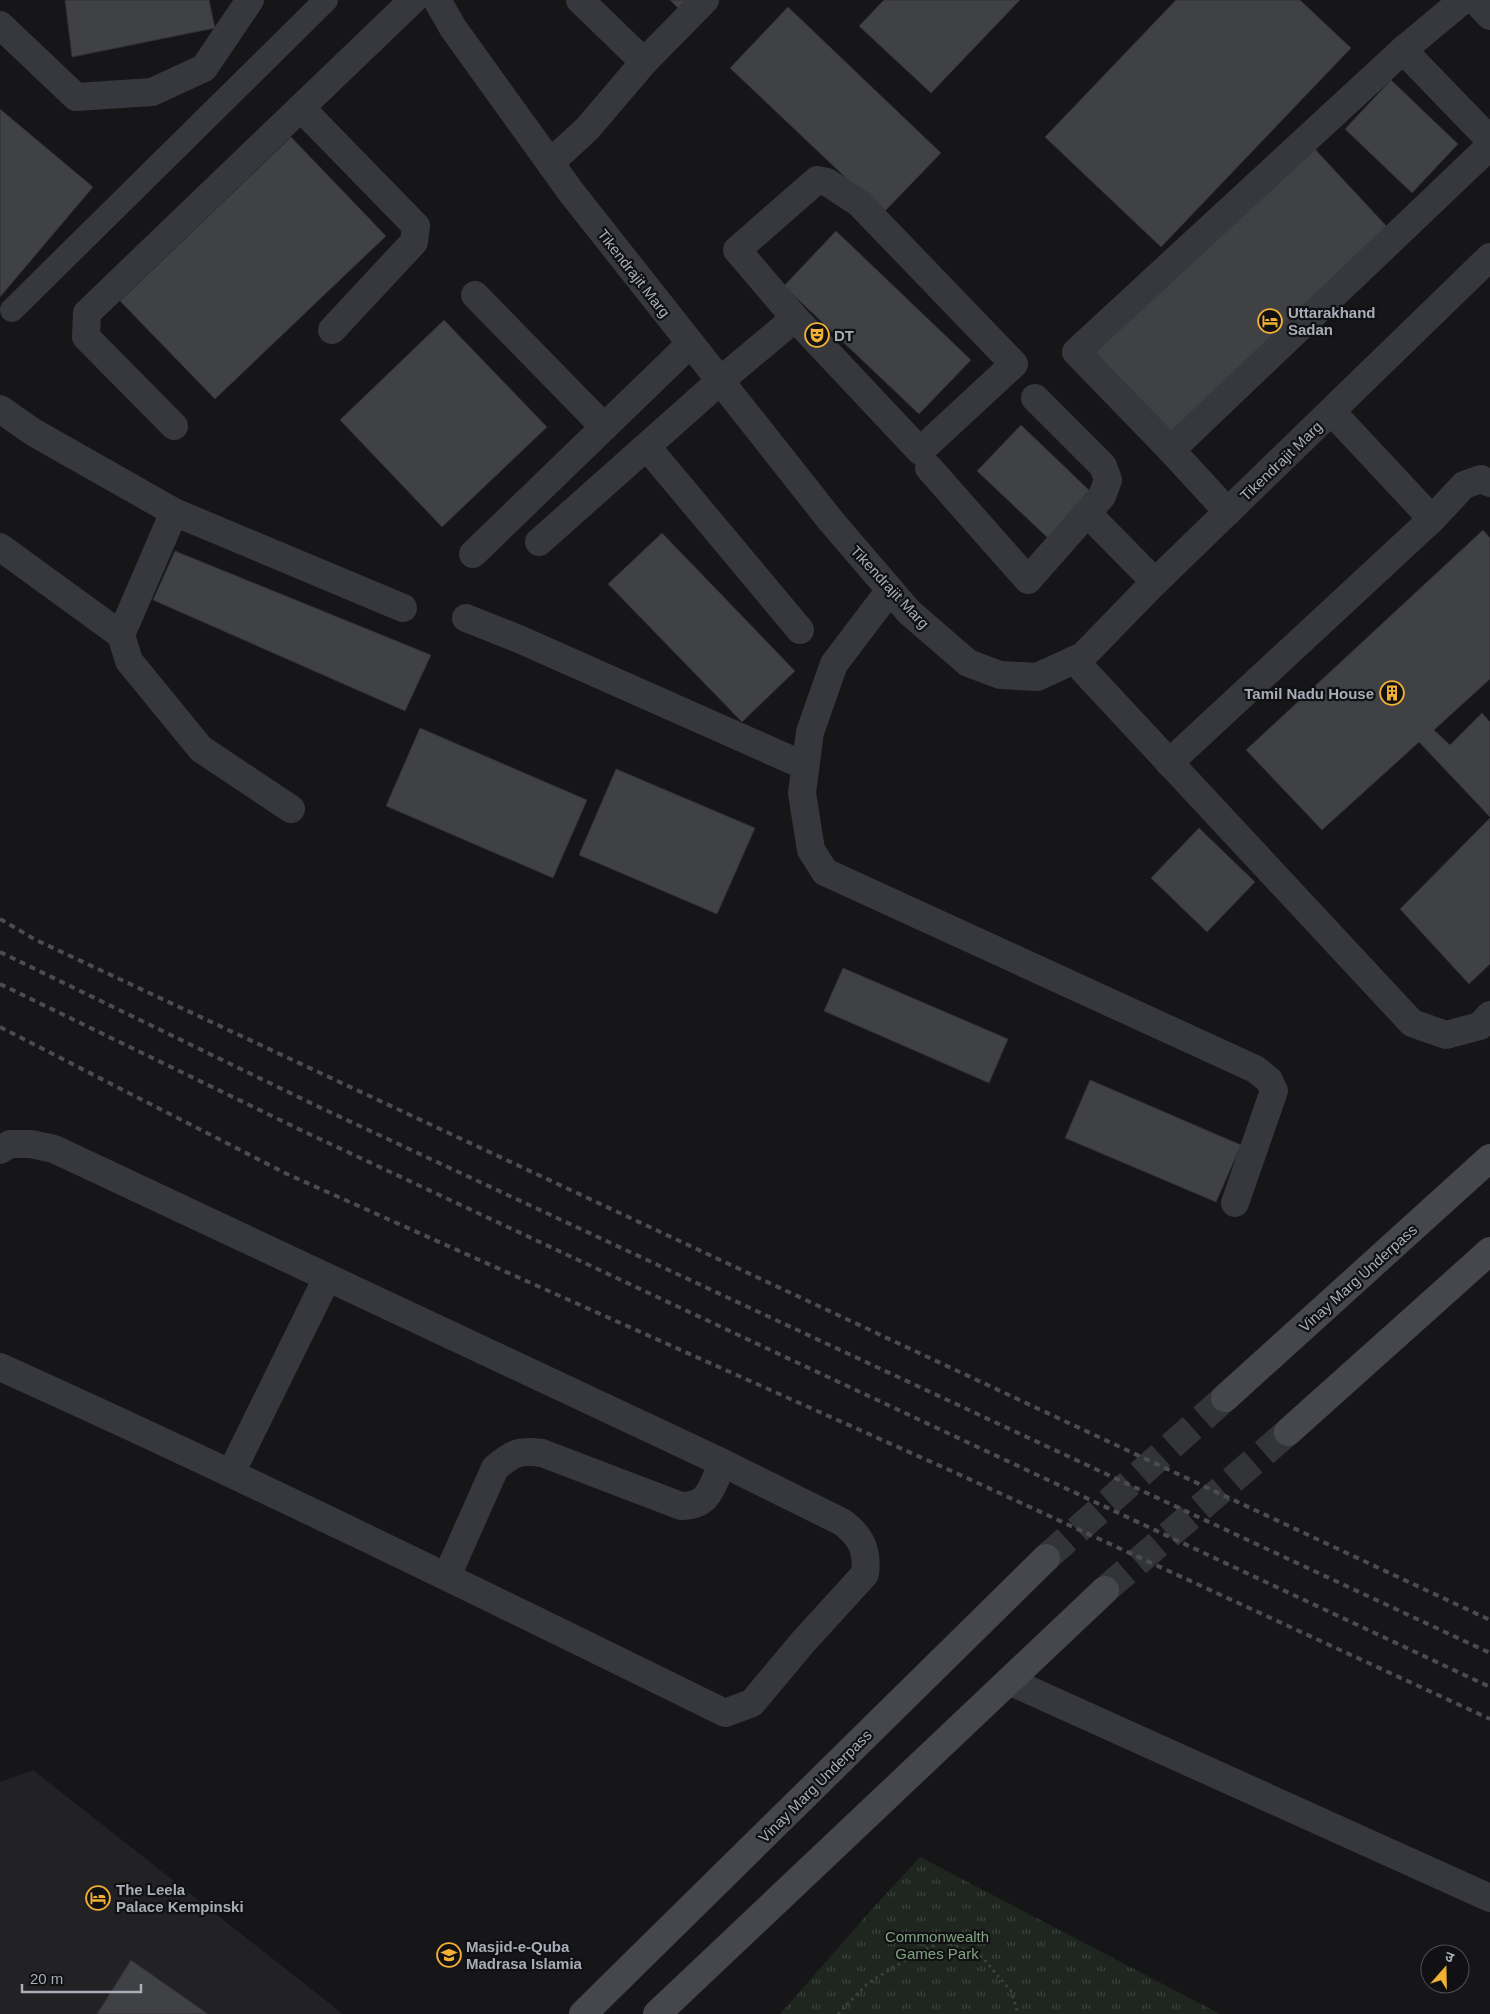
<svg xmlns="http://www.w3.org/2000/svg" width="1490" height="2014" font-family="Helvetica,'Noto Sans Devanagari',sans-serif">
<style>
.built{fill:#222225}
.grass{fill:url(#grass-tufts)}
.building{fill:#404145;stroke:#303034}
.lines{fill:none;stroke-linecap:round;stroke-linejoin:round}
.secondary-tunnel{stroke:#333438;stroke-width:28;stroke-dasharray:28 14;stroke-linecap:butt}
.path{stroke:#3d3f44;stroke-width:3;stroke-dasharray:2.5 4;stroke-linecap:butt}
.service{stroke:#37383d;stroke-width:24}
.minor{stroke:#37383d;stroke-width:28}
.secondary{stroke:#45474d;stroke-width:28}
.rail{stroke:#4a4c52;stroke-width:4;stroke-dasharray:6 5;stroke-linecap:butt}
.labels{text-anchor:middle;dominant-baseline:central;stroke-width:4.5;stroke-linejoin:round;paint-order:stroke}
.street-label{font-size:15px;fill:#a8adb8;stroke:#111113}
.poi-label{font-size:15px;font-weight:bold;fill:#a8adb8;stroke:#111113;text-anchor:start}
.park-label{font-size:15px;fill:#7fa381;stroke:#111113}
</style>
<defs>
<pattern id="grass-tufts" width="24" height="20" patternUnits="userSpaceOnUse" patternTransform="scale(1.25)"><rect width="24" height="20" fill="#1e261f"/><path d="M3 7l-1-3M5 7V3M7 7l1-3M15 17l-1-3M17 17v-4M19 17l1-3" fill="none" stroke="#3c433d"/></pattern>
</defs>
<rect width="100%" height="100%" fill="#161618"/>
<!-- built -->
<polygon class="built" points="33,1770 343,2014 0,2014 0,1782"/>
<!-- grass -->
<polygon class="grass" points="920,1857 1220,2014 780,2014 874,1907"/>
<!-- building -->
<g class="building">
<polygon points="65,0 209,0 215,28 72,57"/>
<polygon points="670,0 690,0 680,10"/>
<polygon points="884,0 1020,0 931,93 859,26"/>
<polygon points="1176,0 1300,0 1351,48 1161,247 1045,137"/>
<polygon points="788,7 941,153 883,213 730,68"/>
<polygon points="1391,80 1458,144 1412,193 1345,129"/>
<polygon points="0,109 93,187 0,297"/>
<polygon points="291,137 386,236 215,399 120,301"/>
<polygon points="1312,146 1391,231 1167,435 1088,351"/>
<polygon points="836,231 971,360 919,414 784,286"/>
<polygon points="444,320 547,427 442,527 340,420"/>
<polygon points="1021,425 1092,493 1049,539 977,471"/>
<polygon points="1483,530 1490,538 1490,679 1434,730 1450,745 1482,713 1490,722 1490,817 1419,742 1322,830 1246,750"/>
<polygon points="662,533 795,671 742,722 608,584"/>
<polygon points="175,551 431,655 405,711 153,600"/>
<polygon points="420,728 587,800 553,878 386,806"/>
<polygon points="616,769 755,828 717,914 579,855"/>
<polygon points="1490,818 1490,964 1469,984 1400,909"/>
<polygon points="1199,828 1255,882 1207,932 1151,878"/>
<polygon points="843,968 1008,1039 989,1083 824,1011"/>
<polygon points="1090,1080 1241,1145 1216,1202 1065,1138"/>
<polygon points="131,1960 208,2014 97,2014"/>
</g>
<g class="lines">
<!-- secondary-tunnel -->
<g class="secondary-tunnel">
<polyline points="1046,1558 1225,1398"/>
<polyline points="1105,1590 1288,1432"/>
</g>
<!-- path -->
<polyline class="path" points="838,2014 868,1983 917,1953 944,1941 982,1957 1011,1991 1018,2014"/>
<!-- service -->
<polyline class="service" points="12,310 326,0"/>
<!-- minor -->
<g class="minor">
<polyline points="437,0 453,28 571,192 831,521 909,612 968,663 1000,675 1037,677 1083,656 1149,588 1490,257"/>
<polyline points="580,0 644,62"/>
<polyline points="1463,0 1403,50 1490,140"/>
<polyline points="1475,0 1490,16"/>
<polyline points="0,25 76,97 152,92 204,68 250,0"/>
<polyline points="301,108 416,226 414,242 332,330"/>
<polyline points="550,163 587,129 644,62 705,0"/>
<polyline points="475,295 604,427"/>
<polyline points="0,409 33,432 174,512 403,608"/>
<polyline points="1332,412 1432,519"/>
<polyline points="174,426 86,337 87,313 413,0"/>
<polyline points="647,447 800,630"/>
<polyline points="1171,450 1076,352 1403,50"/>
<polyline points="929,468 1028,580 1102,496 1108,480 1103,466 1035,398"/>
<polyline points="174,512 121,635 129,661 201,749 291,809"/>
<polyline points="1228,512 1171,450 1490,146"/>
<polyline points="1087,513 1155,582"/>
<polyline points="539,542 720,381 795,318 737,250 817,180 827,182 859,203 1014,364 920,451 795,318"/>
<polyline points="0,547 121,635"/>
<polyline points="473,554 690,344"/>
<polyline points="890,590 834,664 810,732 802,793 811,850 825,872 1255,1069 1269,1080 1274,1091 1235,1203"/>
<polyline points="466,618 519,639 805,766"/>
<polyline points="1074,660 1412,1023 1446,1035 1480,1026 1490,1015"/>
<polyline points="1169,763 1432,519 1464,485 1481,479 1490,483"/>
<polyline points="0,1150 10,1144 31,1144 54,1149 723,1463"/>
<path d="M 0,1367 C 244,1477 485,1595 725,1713 L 752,1703 L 803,1642 L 865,1574 C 868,1550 861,1536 842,1522 L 723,1463 C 711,1487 710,1506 681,1506 L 542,1453 C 519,1450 513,1453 495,1468 L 447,1576"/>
<polyline points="231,1473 327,1278"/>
<polyline points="1009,1681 1490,1898"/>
</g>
<!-- secondary -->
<g class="secondary">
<polyline points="1225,1398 1490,1158"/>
<polyline points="1288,1432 1490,1251"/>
<polyline points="583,2014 1046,1558"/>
<polyline points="657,2014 1105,1590"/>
</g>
<!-- rail -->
<g class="rail">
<polyline points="0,919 36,940 1490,1620"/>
<polyline points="0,952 319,1107 1490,1653"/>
<polyline points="0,984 307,1133 1490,1687"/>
<polyline points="0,1027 287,1174 956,1473 1490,1719"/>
</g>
</g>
<!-- icons -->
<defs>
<g id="hotel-ring" transform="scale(1.25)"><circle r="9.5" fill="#111113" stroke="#f2b134" stroke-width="1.5"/><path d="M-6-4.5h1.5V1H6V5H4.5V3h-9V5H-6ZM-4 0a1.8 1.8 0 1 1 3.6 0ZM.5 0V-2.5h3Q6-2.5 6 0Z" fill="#f2b134"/></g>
<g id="theatre-ring" transform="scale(1.25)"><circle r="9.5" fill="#111113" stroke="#f2b134" stroke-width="1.5"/><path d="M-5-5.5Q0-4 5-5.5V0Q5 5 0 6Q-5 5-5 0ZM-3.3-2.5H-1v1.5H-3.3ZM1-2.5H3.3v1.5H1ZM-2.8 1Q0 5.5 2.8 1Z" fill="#f2b134"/></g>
<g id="building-ring" transform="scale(1.25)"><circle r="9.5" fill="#111113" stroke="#f2b134" stroke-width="1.5"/><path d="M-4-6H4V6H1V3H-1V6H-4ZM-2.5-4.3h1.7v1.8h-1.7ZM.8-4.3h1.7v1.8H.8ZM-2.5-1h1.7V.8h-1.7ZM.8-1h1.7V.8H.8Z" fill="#f2b134"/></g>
<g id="school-ring" transform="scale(1.25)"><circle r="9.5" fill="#111113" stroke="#f2b134" stroke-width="1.5"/><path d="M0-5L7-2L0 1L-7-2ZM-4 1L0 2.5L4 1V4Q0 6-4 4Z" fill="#f2b134"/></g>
</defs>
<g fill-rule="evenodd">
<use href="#hotel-ring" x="1270" y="321"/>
<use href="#theatre-ring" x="817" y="335"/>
<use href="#building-ring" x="1392" y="693"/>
<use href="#hotel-ring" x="98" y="1898"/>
<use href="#school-ring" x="449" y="1955"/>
</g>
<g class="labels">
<!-- street labels -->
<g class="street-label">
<text transform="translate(634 273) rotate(52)">Tikendrajit Marg</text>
<text transform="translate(1281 461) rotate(-44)">Tikendrajit Marg</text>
<text transform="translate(890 587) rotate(47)">Tikendrajit Marg</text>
<text transform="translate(1358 1278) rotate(-42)">Vinay Marg Underpass</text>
<text transform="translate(815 1786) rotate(-45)">Vinay Marg Underpass</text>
</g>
<!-- poi labels -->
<g class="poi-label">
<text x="1288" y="312">Uttarakhand<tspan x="1288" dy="17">Sadan</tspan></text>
<text x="834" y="335">DT</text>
<text x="1374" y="693" text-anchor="end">Tamil Nadu House</text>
<text x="116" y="1889">The Leela<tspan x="116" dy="17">Palace Kempinski</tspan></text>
<text x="466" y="1946">Masjid-e-Quba<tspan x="466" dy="17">Madrasa Islamia</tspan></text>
</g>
<!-- park labels -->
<g class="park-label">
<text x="937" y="1936">Commonwealth<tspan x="937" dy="17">Games Park</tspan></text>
</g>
</g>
<!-- north arrow -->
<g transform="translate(1445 1969) rotate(20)"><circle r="24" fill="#111113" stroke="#4d4f55"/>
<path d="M0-4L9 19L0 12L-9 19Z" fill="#f2b134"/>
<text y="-8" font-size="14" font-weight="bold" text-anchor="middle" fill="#a8adb8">उ</text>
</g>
<!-- scale -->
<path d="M22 1984v8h119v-8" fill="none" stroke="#a8adb8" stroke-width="2.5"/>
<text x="30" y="1984" font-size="15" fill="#a8adb8" stroke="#111113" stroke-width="4" paint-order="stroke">20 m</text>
</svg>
